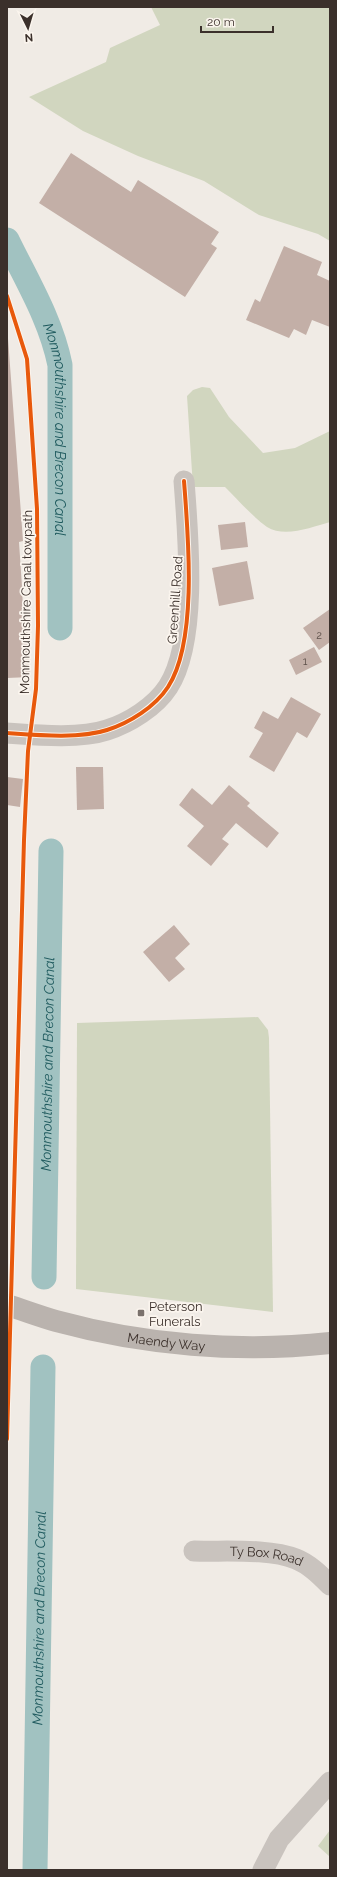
<svg xmlns="http://www.w3.org/2000/svg" width="337" height="1877" font-family="Raleway,sans-serif">
<style>
.green{fill:#d1d6bf}
.lines{fill:none;stroke-linecap:round;stroke-linejoin:round}
.canal{stroke:#a1c2c1;stroke-width:25}
.building{fill:#c3afa7}
.street{stroke:#c9c3be;stroke-width:21}
.secondary{stroke:#bab3ae;stroke-width:22}
.cycleway-casing{stroke:#fbf5ee;stroke-width:6}
.cycleway{stroke:#e8590c;stroke-width:4}
.poi-dot{fill:#7a716c;stroke:#fbf5ee;stroke-width:1.5}
.labels{text-anchor:middle;dominant-baseline:central;stroke-width:3.5;stroke-linejoin:round;paint-order:stroke}
.number-label{font-size:11px;fill:#5d504a}
.street-label{font-size:13px;fill:#3b302b;stroke:#fbf5ee}
.poi-label{font-size:13px;fill:#3b302b;stroke:#fbf5ee;text-anchor:start}
.water-label{font-size:14px;font-style:italic;fill:#1f5a5e;stroke:#fbf5ee}
</style>
<rect width="100%" height="100%" fill="#f0ebe5"/>
<!-- green -->
<g class="green">
<polygon points="151,7 330,7 330,241 318,234 259,215 204,181 138,156 83,131 29,97 106,62 110,48 160,25"/>
<path d="M 202,387 L 210,388 L 229,417 L 263,453 L 295,448 L 330,431 L 330,522 C 312,527 285,538 267,527 C 252,516 238,500 225,487 L 193,487 L 187,396 L 193,390 Z"/>
<polygon points="258,1017 268,1030 269,1038 273,1312 76,1289 77,1023"/>
<polygon points="330,1830 330,1857 318,1846"/>
</g>
<g class="lines">
<!-- canal -->
<g class="canal">
<path id="s1" d="M 7,240 C 27,281 51,320 60,365 L 60,628"/>
<path id="s2" d="M 44,1277 L 51,851"/>
<path id="s3" d="M 35,1870 L 43,1367"/>
</g>
</g>
<!-- building -->
<g class="building">
<polygon points="71,153 131,192 138,180 219,232 211,244 217,248 185,297 39,203"/>
<polygon points="284,246 322,262 317,275 330,281 330,327 312,320 306,335 294,329 289,338 246,320 255,299 260,302"/>
<polygon points="7,325 23,541 19,542 22,587 23,609 26,609 30,677 7,678"/>
<polygon points="245,522 248,547 221,550 218,525"/>
<polygon points="247,561 254,599 219,606 212,568"/>
<polygon points="330,609 330,642 319,650 303,628"/>
<polygon points="314,647 322,662 296,675 289,660"/>
<polygon points="291,697 321,714 307,738 297,732 274,772 249,757 263,733 254,728 263,711 278,719"/>
<polygon points="76,767 103,767 104,809 77,810"/>
<polygon points="7,777 23,779 20,807 7,805"/>
<polygon points="229,785 250,803 247,806 279,833 267,848 236,823 222,839 229,844 211,866 187,846 204,826 179,805 192,788 212,805"/>
<polygon points="174,925 190,944 175,958 185,969 169,982 143,952"/>
</g>
<g class="lines">
<!-- street -->
<g class="street">
<path d="M 7,733 C 36,735 80,739 107,730 C 129,723 155,707 168,687 C 198,641 188,534 184,481"/>
<path id="s4" d="M 194,1551 C 223,1552 269,1548 296,1559 C 309,1564 320,1575 330,1585"/>
<polyline points="263,1870 279,1839 330,1782"/>
</g>
<!-- secondary -->
<path class="secondary" id="s5" d="M 7,1305 C 23,1310 39,1316 56,1321 C 144,1345 239,1353 330,1343"/>
<!-- cycleway casing -->
<g class="cycleway-casing">
<g id="cycleway">
<polyline points="7,296 27,359 37,509 38,626 36,689 28,751 24,840 7,1439"/>
<path d="M 7,733 C 36,735 80,739 107,730 C 129,723 155,707 168,687 C 198,641 188,534 184,481"/>
</g>
</g>
<!-- cycleway -->
<use href="#cycleway" class="cycleway"/>
</g>
<!-- markers -->
<rect class="poi-dot" x="137" y="1309" width="8" height="8" rx="2"/>
<g class="labels">
<!-- number labels -->
<g class="number-label">
<text x="319" y="635">2</text>
<text x="305" y="661">1</text>
</g>
<!-- street labels -->
<g class="street-label">
<text transform="translate(175 600) rotate(-86)">Greenhill Road</text>
<text transform="translate(26 602) rotate(-89)">Monmouthshire Canal towpath</text>
<text stroke="none"><textPath href="#s5" startOffset="164">Maendy Way</textPath></text>
<text stroke="none"><textPath href="#s4" startOffset="73">Ty Box Road</textPath></text>
</g>
<!-- poi labels -->
<g class="poi-label">
<text x="149" y="1306">Peterson<tspan x="149" dy="15">Funerals</tspan></text>
</g>
<!-- water labels -->
<g class="water-label">
<text stroke="none"><textPath href="#s1" startOffset="200">Monmouthshire and Brecon Canal</textPath></text>
<text stroke="none"><textPath href="#s2" startOffset="213">Monmouthshire and Brecon Canal</textPath></text>
<text stroke="none"><textPath href="#s3" startOffset="252">Monmouthshire and Brecon Canal</textPath></text>
</g>
</g>
<!-- border -->
<rect width="337" height="1877" fill="none" stroke="#3b302b" stroke-width="16"/>
<!-- north arrow -->
<g transform="translate(28 28) rotate(175)" stroke="#fbf5ee" stroke-width="3" paint-order="stroke">
<path d="M0-3L7 15L0 10L-7 15Z" fill="#3b302b"/>
<text y="-6" font-size="11" font-weight="bold" text-anchor="middle" fill="#3b302b">N</text>
</g>
<!-- scale -->
<path d="M201 26v6h72v-6" fill="none" stroke="#3b302b" stroke-width="2"/>
<text x="207" y="26" font-size="12" fill="#3b302b" stroke="#fbf5ee" stroke-width="3" paint-order="stroke">20 m</text>
</svg>
